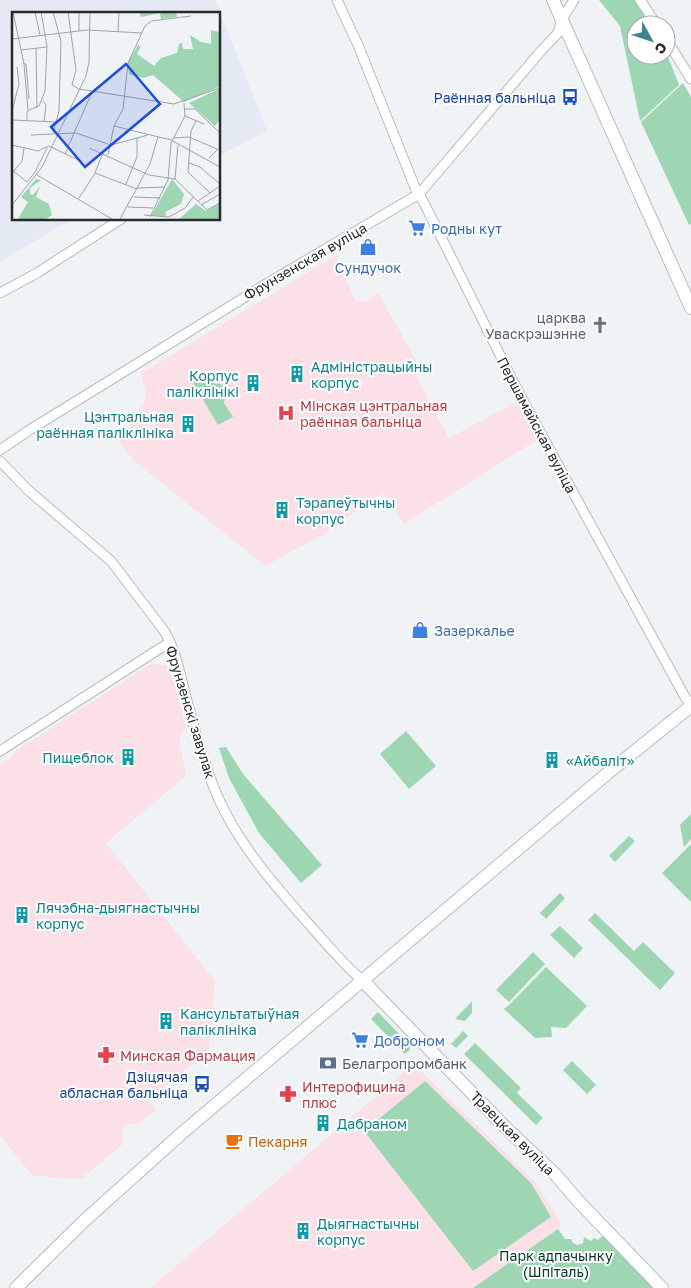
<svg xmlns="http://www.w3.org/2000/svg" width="691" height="1288" font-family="'Golos Text',sans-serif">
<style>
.built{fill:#e3eaf4}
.medical{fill:#fbe1e7}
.green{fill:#9ed6b4}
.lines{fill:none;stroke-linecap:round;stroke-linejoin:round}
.street-casing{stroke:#b8babe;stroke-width:11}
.secondary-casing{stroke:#b8babe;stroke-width:14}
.street{stroke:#fff;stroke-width:9}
.secondary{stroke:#fff;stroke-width:12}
.labels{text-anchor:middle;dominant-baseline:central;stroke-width:4;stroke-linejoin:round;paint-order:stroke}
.transit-label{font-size:14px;fill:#164399;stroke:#fff;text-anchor:end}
.shop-label{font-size:14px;fill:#366cbe;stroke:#fff;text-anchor:start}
.street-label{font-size:14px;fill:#28292b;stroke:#fff}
.worship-label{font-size:14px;fill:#5b616d;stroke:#fff;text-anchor:end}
.culture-label{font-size:14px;fill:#0d838f;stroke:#fff;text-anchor:start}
.health-label{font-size:14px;fill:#be3a42;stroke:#fff;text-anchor:start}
.service-label{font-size:14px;fill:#4e5e75;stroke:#fff;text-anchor:start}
.food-label{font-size:14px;fill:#c56008;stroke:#fff;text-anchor:start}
.park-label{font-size:14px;fill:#013a20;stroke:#fff}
.inset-road{fill:none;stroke:#a0a2a5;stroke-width:1}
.view{fill:#1d4ed8;fill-opacity:0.15;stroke:#1d4ed8;stroke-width:2.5}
.inset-edge{fill:none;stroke:#28292b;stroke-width:2.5}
</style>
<rect width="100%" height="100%" fill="#f0f3f6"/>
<!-- built -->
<polygon class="built" points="0,0 215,0 267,131 219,156 219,14 14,14 14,219 72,219 0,262"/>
<!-- medical -->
<g class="medical">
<polygon points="338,254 337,260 356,301 366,301 379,293 422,372 416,375 417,377 449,438 516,402 537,440 404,524 383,492 324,534 265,566 133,460 119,441 144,404 146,393 140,371 145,371"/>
<polygon points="152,663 170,666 186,727 179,739 186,776 106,843 215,981 211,1034 208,1050 148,1101 156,1110 138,1124 124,1124 122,1145 81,1179 33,1176 0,1136 0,764 11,758 14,752"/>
<polygon points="414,1064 535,1182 562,1225 475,1288 150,1288"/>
</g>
<!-- green -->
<g class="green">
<polygon points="599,0 635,0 652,25 636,25 636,55 666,55 666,52 679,85 640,121 620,26"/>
<polygon points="683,83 691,97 691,224 689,225 641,122"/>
<polygon points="192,381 221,384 226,391 224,403 233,417 218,425"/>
<polygon points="406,731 436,766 409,789 380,754"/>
<polygon points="226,747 243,774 322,865 301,883 259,833 229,778 219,748"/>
<polygon points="691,814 691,839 684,847 680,825"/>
<polygon points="629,836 635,841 615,862 609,856"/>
<polygon points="691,844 691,902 662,873"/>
<polygon points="560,893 565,898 546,919 540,913"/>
<polygon points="595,913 634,951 643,942 675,973 660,990 588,920"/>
<polygon points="560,926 583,948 574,958 550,935"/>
<polygon points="533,952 545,964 509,1002 496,990"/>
<polygon points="546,967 587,1006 566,1028 551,1027 552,1037 535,1038 504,1009 509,1005"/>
<polygon points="472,1001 472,1013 465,1021 455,1019"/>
<polygon points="378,1012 410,1045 410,1050 405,1054 371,1019"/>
<polygon points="463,1031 468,1036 456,1048 451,1044"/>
<polygon points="475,1043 521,1088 517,1093 543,1118 536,1125 464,1054"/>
<polygon points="572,1061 596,1085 587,1094 563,1070"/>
<polygon points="425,1081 531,1183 551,1217 473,1271 364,1131"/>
<polygon points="558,1229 565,1239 571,1239 573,1243 578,1245 583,1243 584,1237 591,1241 594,1238 598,1240 603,1236 654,1288 473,1288"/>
</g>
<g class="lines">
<!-- street casing -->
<g class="street-casing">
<g id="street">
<polyline points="337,0 358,45 416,190 423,201 522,399 685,697 691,705"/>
<polyline points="640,0 657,25"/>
<polyline points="666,39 691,79"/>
<polyline points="0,293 37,273 121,219"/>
<polyline points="0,450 31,429 266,284 419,194 541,51 558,33 562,19 574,0"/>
<path d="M 0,461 L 28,490 L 111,561 L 165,632 C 176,652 180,674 186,697 C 193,724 200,751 210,777 C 229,833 269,879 307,922 C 325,942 342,963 362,980"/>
<polyline points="0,751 170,642"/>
</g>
</g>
<!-- secondary casing -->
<g class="secondary-casing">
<g id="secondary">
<polyline points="553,0 691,308"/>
<polyline points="362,980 505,1127 555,1174 579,1202 662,1288"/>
<polyline points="16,1288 84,1221 182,1133 609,772 691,706"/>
</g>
</g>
<!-- street -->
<use href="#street" class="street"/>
<!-- secondary -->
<use href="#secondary" class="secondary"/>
</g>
<!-- icons -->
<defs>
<g id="bus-bare" transform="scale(1.35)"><path d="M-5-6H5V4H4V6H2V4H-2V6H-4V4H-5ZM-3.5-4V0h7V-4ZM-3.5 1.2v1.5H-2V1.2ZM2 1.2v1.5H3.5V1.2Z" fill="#1a4fb4" stroke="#fff" stroke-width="2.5" paint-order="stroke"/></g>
<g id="supermarket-bare" transform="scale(1.35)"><path d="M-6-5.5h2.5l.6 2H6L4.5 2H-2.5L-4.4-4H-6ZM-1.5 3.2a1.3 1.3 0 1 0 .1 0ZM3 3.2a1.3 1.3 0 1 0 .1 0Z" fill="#3f7fe0" stroke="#fff" stroke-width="2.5" paint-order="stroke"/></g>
<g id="shop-bare" transform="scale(1.35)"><path d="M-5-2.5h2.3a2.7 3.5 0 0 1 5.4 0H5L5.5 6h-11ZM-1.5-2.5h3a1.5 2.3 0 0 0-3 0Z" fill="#3f7fe0" stroke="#fff" stroke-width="2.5" paint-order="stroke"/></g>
<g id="church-bare" transform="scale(1.35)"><path d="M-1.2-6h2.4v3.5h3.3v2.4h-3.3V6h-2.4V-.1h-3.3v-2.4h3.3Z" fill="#6b7280" stroke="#fff" stroke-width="2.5" paint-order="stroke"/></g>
<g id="building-bare" transform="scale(1.35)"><path d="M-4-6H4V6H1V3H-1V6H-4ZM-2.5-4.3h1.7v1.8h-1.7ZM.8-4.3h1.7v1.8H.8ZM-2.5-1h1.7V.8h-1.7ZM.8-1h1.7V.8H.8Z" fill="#0f9aa8" stroke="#fff" stroke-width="2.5" paint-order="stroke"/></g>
<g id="hospital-bare" transform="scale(1.35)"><path d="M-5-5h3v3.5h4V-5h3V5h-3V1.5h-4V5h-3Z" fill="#e0444e" stroke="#fff" stroke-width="2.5" paint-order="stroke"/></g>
<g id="pharmacy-bare" transform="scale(1.35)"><path d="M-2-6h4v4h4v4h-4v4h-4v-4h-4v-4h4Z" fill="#e0444e" stroke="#fff" stroke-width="2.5" paint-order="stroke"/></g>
<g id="bank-bare" transform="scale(1.35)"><path d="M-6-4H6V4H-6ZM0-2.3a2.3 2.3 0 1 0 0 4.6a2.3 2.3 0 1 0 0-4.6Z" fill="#5c6f8a" stroke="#fff" stroke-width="2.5" paint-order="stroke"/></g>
<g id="cafe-bare" transform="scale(1.35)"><path d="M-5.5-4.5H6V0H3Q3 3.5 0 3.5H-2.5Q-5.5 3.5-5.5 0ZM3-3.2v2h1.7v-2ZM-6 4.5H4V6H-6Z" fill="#e8710a" stroke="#fff" stroke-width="2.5" paint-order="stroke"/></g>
</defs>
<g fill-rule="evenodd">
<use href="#bus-bare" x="570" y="97"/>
<use href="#supermarket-bare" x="417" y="228"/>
<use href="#shop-bare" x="368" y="247"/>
<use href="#church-bare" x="600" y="325"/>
<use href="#building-bare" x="297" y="374"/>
<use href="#building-bare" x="253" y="383"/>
<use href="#hospital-bare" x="286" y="413"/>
<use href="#building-bare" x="188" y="424"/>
<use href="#building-bare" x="282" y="510"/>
<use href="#shop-bare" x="420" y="630"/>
<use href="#building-bare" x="128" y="757"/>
<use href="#building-bare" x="552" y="760"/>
<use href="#building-bare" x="22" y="915"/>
<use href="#building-bare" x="166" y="1021"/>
<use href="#supermarket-bare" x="360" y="1040"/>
<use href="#pharmacy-bare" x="106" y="1055"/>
<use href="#bank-bare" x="328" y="1063"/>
<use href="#bus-bare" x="202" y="1084"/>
<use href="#pharmacy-bare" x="288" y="1094"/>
<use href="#building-bare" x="323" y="1123"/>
<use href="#cafe-bare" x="234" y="1141"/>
<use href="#building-bare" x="303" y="1231"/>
</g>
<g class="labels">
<!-- transit labels -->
<g class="transit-label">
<text x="556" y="97">Раённая бальніца</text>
<text x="188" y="1076">Дзіцячая<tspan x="188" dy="16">абласная бальніца</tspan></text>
</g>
<!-- shop labels -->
<g class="shop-label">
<text x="431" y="228">Родны кут</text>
<text x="368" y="267" text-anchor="middle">Сундучок</text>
<text x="434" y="630">Зазеркалье</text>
<text x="374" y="1040">Доброном</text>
</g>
<!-- street labels -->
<g class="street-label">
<text transform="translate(305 261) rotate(-30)">Фрунзенская вуліца</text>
<text transform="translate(537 425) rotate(62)">Першамайская вуліца</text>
<text transform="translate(191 712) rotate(73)">Фрунзенскі завулак</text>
<text transform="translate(513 1133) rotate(45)">Траецкая вуліца</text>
</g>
<!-- worship labels -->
<g class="worship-label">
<text x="586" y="317">царква<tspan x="586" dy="16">Уваскрэшэнне</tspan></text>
</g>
<!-- culture labels -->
<g class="culture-label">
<text x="311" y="366">Адміністрацыйны<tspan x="311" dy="16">корпус</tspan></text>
<text x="239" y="375" text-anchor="end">Корпус<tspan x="239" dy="16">паліклінікі</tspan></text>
<text x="174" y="416" text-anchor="end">Цэнтральная<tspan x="174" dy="16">раённая паліклініка</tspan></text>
<text x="296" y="502">Тэрапеўтычны<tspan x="296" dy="16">корпус</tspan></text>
<text x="114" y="757" text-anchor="end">Пищеблок</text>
<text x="566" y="760">«Айбаліт»</text>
<text x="36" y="907">Лячэбна-дыягнастычны<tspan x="36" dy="16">корпус</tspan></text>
<text x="180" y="1013">Кансультатыўная<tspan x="180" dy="16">паліклініка</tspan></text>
<text x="337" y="1123">Дабраном</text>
<text x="317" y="1223">Дыягнастычны<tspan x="317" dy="16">корпус</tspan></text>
</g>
<!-- health labels -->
<g class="health-label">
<text x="300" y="405">Мінская цэнтральная<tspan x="300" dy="16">раённая бальніца</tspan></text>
<text x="120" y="1055">Минская Фармация</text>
<text x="302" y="1086">Интерофицина<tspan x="302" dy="16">плюс</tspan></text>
</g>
<!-- service labels -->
<g class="service-label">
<text x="342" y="1063">Белагропромбанк</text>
</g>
<!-- food labels -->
<g class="food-label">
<text x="248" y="1141">Пекарня</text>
</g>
<!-- park labels -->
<g class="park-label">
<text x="556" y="1255">Парк адпачынку<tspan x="556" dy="16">(Шпіталь)</tspan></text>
</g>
</g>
<!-- overview -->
<g transform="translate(12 12)">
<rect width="208" height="208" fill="#f0f3f6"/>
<path d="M 127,0 L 164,0 L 165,5 L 149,7 L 148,1 L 129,5 ZM 199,18 L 207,20 L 207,75 L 172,90 L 141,63 L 131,66 L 117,62 L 116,50 L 126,33 L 129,34 L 125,42 L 142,54 L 149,46 L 165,41 L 167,32 L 170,31 L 171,37 L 181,37 L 178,23 L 189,30 L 199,32 ZM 207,77 L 207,109 L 203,114 L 177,91 ZM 24,167 L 29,168 L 18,176 L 18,182 L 21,183 L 28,174 L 24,185 L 37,192 L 40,203 L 34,207 L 6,207 L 16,190 L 9,185 ZM 160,167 L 172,182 L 169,192 L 153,200 L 154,204 L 139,204 ZM 207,191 L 207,207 L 167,207 L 184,192 L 194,199 Z" fill="#9ed6b4"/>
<path class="inset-road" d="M 1,0 L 12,52 L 16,98M 23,0 L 28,23M 56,0 L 64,58 L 60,73 L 67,77M 67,19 L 67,0M 106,20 L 107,0M 0,27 L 75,18 L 130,21M 24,36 L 25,96M 9,38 L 35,35M 12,52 L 14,52 L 17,87M 67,77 L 162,92 L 208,76M 31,89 L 34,93 L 32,110M 173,97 L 183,97 L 208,121M 0,99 L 7,72 L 5,55M 173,104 L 192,112M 0,108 L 44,110M 15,108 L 15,99 L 27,94 L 33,79 L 35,34 L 29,0M 184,109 L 179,119 L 176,160 L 198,181M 102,114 L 159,128 L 208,155M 41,121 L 47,99 L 49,29 L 41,0M 19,123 L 64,121 L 99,133 L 136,123M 161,126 L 177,125 L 205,137M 0,133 L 26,139 L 37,134 L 66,148M 77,136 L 137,163 L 163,167M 53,142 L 80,80M 96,143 L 102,114 L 111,97 L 116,51 L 133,14 L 139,9 L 179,4M 197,146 L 208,135M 177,151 L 188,155 L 208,172M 0,158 L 15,170M 2,159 L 10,149 L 12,136M 83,161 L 125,177M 25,163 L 100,207M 163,167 L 195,198 L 208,191M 163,167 L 166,133M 15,170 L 23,160 L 35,136M 114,172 L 125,145 L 125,126M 125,176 L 153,175M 122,185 L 148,186M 67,186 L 82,163 L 91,141M 186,189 L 208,174M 0,193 L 30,155 L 74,64 L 77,50 L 78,0M 189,193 L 208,182M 116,195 L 141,196M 132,203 L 157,205 L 173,196 L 182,184M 138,205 L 156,168 L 159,131 L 173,104 L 172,91M 108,207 L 138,152 L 146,125"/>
<path class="view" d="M 114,52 L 148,92 L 73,155 L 39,115 Z"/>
<rect width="208" height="208" class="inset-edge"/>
</g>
<!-- north arrow -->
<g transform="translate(651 40) rotate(130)"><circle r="24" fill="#ffffff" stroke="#a9a9aa"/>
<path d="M0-4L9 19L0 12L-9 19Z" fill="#3e8390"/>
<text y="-8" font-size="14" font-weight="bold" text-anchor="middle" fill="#28292b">С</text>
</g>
</svg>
